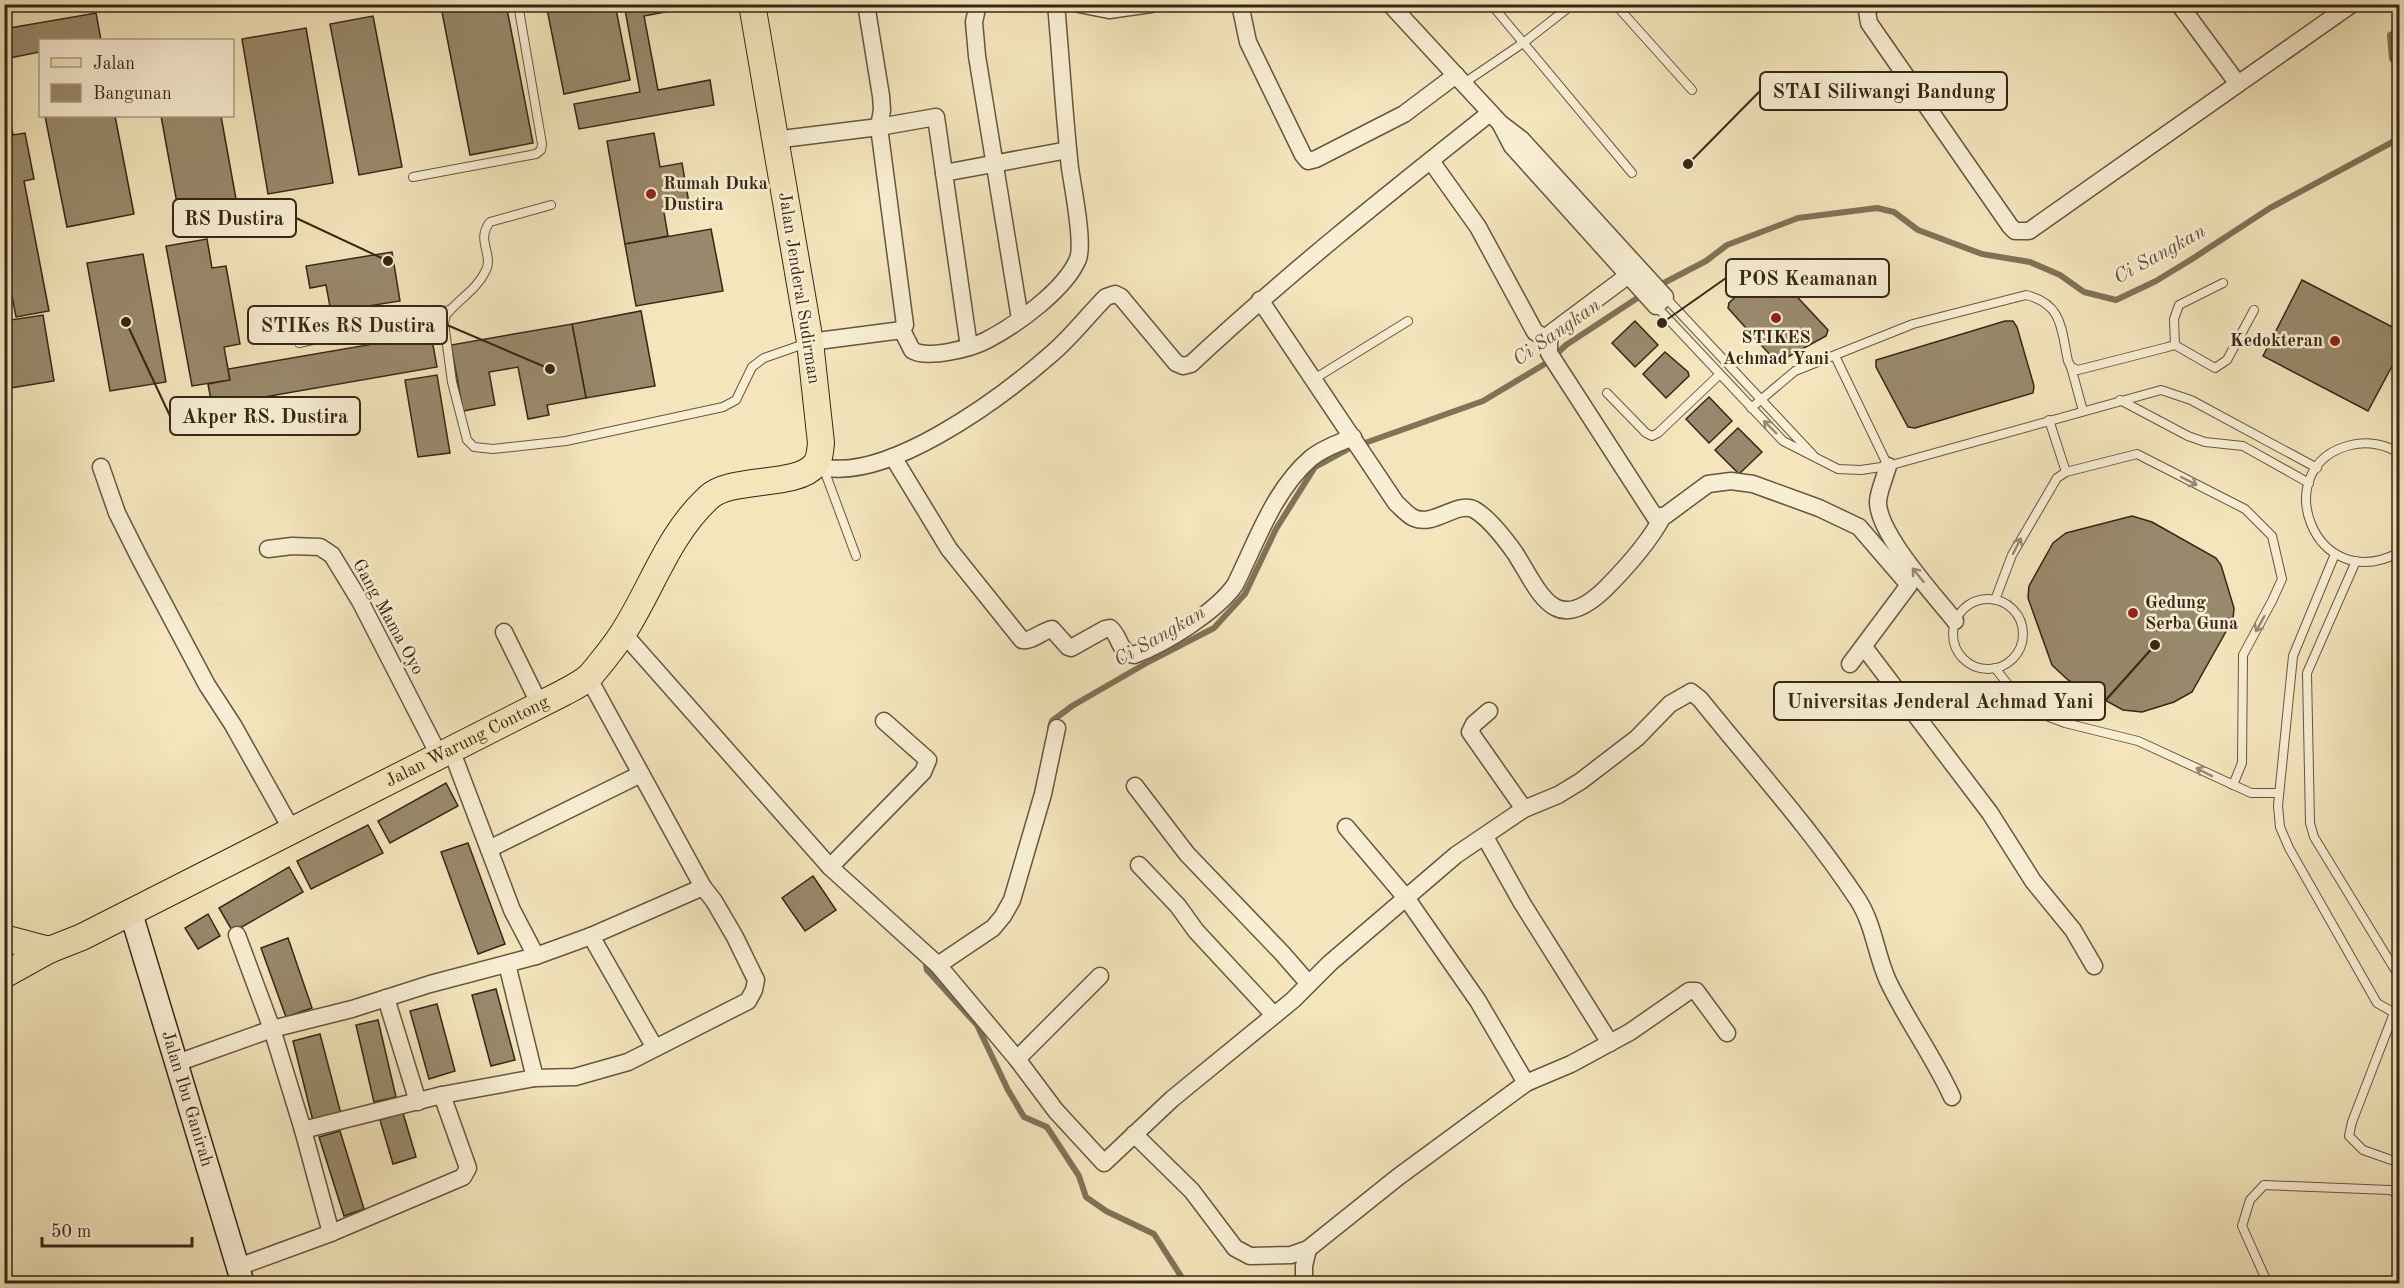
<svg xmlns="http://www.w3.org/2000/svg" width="2404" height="1288" font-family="'Old Standard TT',serif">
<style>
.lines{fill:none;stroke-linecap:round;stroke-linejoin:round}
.stream{stroke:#817258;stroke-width:6}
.building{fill:#99896c;stroke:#362616;stroke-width:1.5}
.lane-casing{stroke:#665640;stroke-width:10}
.street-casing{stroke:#665640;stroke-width:19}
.secondary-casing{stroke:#362616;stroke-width:25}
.primary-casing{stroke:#362616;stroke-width:28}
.lane{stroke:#f8eed3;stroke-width:8}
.street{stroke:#f8eed3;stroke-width:16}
.secondary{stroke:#f8eed3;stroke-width:22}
.primary{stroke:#f4e5bc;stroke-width:26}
.oneway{stroke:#978a74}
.poi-dot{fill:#8f2418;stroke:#f8eed3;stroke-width:2}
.labels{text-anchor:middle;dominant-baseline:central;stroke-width:5;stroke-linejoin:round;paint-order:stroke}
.poi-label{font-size:18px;font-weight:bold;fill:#362616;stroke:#f8eed3;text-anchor:start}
.street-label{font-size:18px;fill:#362616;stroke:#f8eed3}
.water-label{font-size:20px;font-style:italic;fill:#62523c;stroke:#f8eed3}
.leader{fill:none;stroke:#362616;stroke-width:2}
.callout-dot{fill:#362616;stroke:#f8eed3;stroke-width:2}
.callout{fill:#f8eed3;stroke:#362616;stroke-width:2}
.callout-label{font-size:20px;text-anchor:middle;font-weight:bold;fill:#362616}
</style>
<rect width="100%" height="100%" fill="#f4e5bc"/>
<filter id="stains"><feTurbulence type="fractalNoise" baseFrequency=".00333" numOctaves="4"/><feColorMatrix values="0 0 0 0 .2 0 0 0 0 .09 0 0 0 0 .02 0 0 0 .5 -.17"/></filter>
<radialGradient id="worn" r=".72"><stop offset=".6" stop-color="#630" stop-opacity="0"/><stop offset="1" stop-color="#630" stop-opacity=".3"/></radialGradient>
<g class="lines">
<!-- stream -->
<g class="stream">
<polyline points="2400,30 2390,35 2392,59 2400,66"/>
<polyline points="1656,287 1706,261 1727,245 1798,218 1877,208 1894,212 1918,230 1982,254 2030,262 2060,275 2084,292 2116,300 2156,281 2192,259 2270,208 2400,138"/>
<polyline points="1050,728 1052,721 1072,706 1150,661 1214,628 1245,594 1276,529 1315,467 1348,449 1483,401 1548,362 1566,345 1642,295"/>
<polyline points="928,964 926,966 927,970 977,1025 1008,1090 1024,1117 1047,1127 1079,1176 1086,1197 1106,1211 1154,1234 1186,1284"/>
</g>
</g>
<!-- building -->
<g class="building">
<polygon points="481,4 506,4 533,143 470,155 442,12"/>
<polygon points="546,4 615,4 630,80 564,94"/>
<polygon points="624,4 707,4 644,16 658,90 710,80 714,105 579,129 574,104 640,92"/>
<polygon points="96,13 101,40 40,40 40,52 4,59 4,29"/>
<polygon points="373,16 402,167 359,175 330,24"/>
<polygon points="306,28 333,183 268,194 242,39"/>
<polygon points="4,90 13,135 25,133 34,179 24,181 49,311 16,317 12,296 4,297"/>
<polygon points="45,116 115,116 134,214 67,227"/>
<polygon points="161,116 221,116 236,199 178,209"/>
<polygon points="654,133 660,167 682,163 689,203 663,207 668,236 625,244 607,141"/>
<polygon points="711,229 723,291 636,306 625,244"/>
<polygon points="207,239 212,268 226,266 240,344 224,347 230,380 192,386 166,246"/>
<polygon points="392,252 400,301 331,312 326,285 310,288 306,266"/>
<polygon points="143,254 166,382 110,391 87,263"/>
<polygon points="1769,269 1774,272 1828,330 1826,336 1784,359 1777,359 1771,356 1728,308 1729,303 1762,271"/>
<polygon points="2302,280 2400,331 2400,351 2368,411 2263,356"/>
<polygon points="4,302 8,302 11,320 43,315 54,381 4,389"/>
<polygon points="641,311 655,386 586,398 572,324"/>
<polygon points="1635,321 1658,345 1635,367 1612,343"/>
<polygon points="2005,321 2013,321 2017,327 2034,386 2033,393 1915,428 1908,427 1876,367 1876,360"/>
<polygon points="572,324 586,398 547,405 549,415 528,419 518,367 489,372 495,405 463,411 451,345"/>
<polygon points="431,334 437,367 212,406 208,384 230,380 228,369"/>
<polygon points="1665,352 1688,372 1689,376 1666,398 1643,374"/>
<polygon points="437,375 450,453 418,457 405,380"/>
<polygon points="1709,397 1732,421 1709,443 1686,419"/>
<polygon points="1738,428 1762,452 1739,474 1715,450"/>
<polygon points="2132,516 2152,522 2216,558 2221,565 2234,608 2233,619 2192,692 2174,702 2142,712 2123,710 2068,680 2052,665 2028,598 2029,586 2053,543 2066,533"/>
<polygon points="446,783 458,806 390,843 378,821"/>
<polygon points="368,825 383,853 311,889 297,861"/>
<polygon points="468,843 505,944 478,954 441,852"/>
<polygon points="289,867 303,892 233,932 219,908"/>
<polygon points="813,876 836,910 805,931 782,898"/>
<polygon points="208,914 220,936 198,949 185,928"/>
<polygon points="288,938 312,1008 286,1017 261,948"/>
<polygon points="496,989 515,1060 491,1066 472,995"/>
<polygon points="437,1004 455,1071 429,1079 410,1011"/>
<polygon points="378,1020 396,1097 374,1102 356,1025"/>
<polygon points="320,1034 341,1114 313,1121 293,1041"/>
<polygon points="403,1113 416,1157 393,1164 380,1120"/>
<polygon points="340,1131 364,1209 344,1216 319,1137"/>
</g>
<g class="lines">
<!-- lane casing -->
<g class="lane-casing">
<g id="lane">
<polyline points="1491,4 1632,173"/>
<polyline points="1615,4 1692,90"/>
<polyline points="1464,83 1523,43 1573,4"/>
<polyline points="413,177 536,154 541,150 542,144 518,4"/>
<path d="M 551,205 L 490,222 C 475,241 495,255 485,272 C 477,289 458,300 446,315 L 444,323 L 452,382 L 467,440 L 474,447 L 493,449 L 566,441 L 723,407 L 736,400 L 752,367 L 764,358 L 807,343"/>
<polyline points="1665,297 1813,455"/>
<polyline points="1656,306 1783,441 1838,469 1861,470 1888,466 2161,390 2191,400 2317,468"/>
<polyline points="299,343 450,310"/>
<polyline points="2175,345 2215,368 2227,360 2254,310"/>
<polyline points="1835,356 1888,466"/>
<polyline points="2071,367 2083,411"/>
<polyline points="1314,379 1408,321"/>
<polyline points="1607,393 1646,433 1652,436 1658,433 1719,375"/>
<polyline points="2120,400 2188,436 2205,442 2243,446 2309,483"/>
<path d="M 1751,408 L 1795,371 L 1913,324 L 2026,295 C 2063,304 2061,329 2068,361 L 2071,367 L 2078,370 L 2164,348 L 2175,345 L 2174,319 L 2179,305 L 2223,283"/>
<polyline points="2049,420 2066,472"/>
<path d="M 2400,454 C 2386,444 2367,441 2351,445 C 2266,465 2313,599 2400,552"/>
<polyline points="823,467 856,556"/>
<polyline points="2335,554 2293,656 2278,806 2280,827 2289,848 2377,1003 2400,1016"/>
<polyline points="2356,561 2307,673 2310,823 2314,837 2400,978"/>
<circle cx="1988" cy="634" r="35"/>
<polyline points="1995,600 2012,555 2057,478 2066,472 2137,454 2245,509 2272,536 2282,579 2272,601 2243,655 2242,763 2233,785"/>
<polyline points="1995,668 2017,696 2036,712 2065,723 2138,741 2251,793 2279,793"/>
<polyline points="2394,1013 2352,1122 2349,1136 2363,1150 2400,1163"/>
<polyline points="2268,1284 2242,1226 2250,1200 2264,1185 2390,1190 2400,1195"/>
</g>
</g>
<!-- street casing -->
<g class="street-casing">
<g id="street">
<path d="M 866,4 L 881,96 L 882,110 L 879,127 L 905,325 L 902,330 L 912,350 C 927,360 972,348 987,340 C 1016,325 1065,290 1078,259 C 1084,243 1073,188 1070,168 C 1064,114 1061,59 1056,4"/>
<polyline points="978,4 974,22 977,56 1020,319"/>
<polyline points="1079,4 1109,10 1151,4"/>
<polyline points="1240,4 1248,42 1303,155 1308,161 1316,159 1404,114 1456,75"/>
<polyline points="1390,4 1500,123 1521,139 1665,297 1656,306 1512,146 1500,123"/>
<polyline points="1873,4 1867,11 1869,23 2010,226 2015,231 2029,231 2238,84"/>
<polyline points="2179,4 2238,84 2352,4"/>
<polyline points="774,140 879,127 936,117 969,347"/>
<polyline points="1431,161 1478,227 1535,332 1549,340"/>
<polyline points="944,173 1068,150"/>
<polyline points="1638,268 1551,333 1549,340 1549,353 1655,517 1666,515 1708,484 1731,481 1753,484 1819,508 1859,527 1909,585 1850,664"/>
<path d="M 1260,300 L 1396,503 C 1402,508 1407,515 1414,518 C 1435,527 1457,500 1475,510 C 1490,519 1505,539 1515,553 C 1540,592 1554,638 1605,589 C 1627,567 1647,545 1662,518"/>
<polyline points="810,342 902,330"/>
<path d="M 893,457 L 949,549 L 1022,640 C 1031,642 1042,631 1052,629 L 1068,647 L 1071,648 L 1105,629 L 1110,628 C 1121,637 1118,652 1134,655 C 1164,644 1216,612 1235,585 C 1257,541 1273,491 1311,458 C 1323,448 1339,443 1353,437"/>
<path d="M 815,465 C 881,488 1001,398 1049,356 C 1070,339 1087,316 1106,297 L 1115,294 L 1121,297 L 1176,363 L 1183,366 L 1191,364 C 1286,275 1388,194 1490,113"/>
<path d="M 1888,466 C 1885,477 1879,490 1878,501 C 1877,533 1935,596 1955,621"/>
<polyline points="101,467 117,513 139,557 207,685 233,725 293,832"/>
<polyline points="268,549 292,546 320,547 332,555 360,601 440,757"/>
<polyline points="504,632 540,705"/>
<path d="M 623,633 L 830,867 L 938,965 L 1017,1059 L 1056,1111 L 1104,1163 L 1172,1099 L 1293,1000 L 1330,963 L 1456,855 L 1524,809 L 1558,795 L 1581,781 L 1637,738 L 1670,704 L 1691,692 L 1700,699 C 1753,765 1811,829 1858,900 C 1874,925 1876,955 1888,981 C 1907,1021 1934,1057 1952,1097"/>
<polyline points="1864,647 1990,813 2033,881 2073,930 2094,966"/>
<polyline points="1489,711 1474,724 1470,732 1524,809"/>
<polyline points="452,752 512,910 536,956"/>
<polyline points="1135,786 1187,854 1282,953 1309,984"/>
<polyline points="1346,827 1407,899 1478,1001 1526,1083"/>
<polyline points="1485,837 1522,903 1610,1043"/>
<polyline points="489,849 641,774"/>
<polyline points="1139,865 1178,906 1196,931 1274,1015"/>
<polyline points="830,867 923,772 928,760 884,721"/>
<polyline points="237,935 272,1029 303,1130 442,1095 535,1078 507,964"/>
<polyline points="591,936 655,1048"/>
<polyline points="938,965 993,928 1003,916 1012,900 1043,794 1057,728"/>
<polyline points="386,998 418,1102"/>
<polyline points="1017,1059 1100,976"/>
<polyline points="177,1063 272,1029 352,1009 430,984 536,956 591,936 703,887 588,677"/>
<polyline points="535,1078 575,1077 628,1062 748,1001 754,990 756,980 735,937 714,901 703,887"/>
<polyline points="1134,1134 1192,1191 1235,1248 1250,1256 1291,1255 1308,1249 1398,1177 1526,1083 1571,1064 1630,1032 1689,991 1696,991 1727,1033"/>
<polyline points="331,1233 463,1177 468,1168 442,1095"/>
<polyline points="238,1267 331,1233 303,1130"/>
<polyline points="1304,1284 1304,1266 1308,1249"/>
</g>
</g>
<!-- secondary casing -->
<g class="secondary-casing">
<g id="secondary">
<path id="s1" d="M 131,913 L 243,1284"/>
</g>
</g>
<!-- primary casing -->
<g class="primary-casing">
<g id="primary">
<polyline points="4,938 49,950"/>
<path id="s2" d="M 4,975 L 49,950 L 82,937 L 563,693 C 572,688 583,683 590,676 C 601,663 614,647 623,633 C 652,588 668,535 708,498 C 730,476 796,488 815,465 C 820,459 820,451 821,443 L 810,342 L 752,4"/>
</g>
</g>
<!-- lane -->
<use href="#lane" class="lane"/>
<!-- street -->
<use href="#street" class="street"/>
<!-- secondary -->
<use href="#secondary" class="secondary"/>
<!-- primary -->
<use href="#primary" class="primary"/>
</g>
<!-- one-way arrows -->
<defs><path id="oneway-shaft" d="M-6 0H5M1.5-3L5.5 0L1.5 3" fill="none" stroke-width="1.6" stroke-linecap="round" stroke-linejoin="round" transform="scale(1.5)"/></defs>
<g class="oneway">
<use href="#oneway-shaft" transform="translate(1770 427) rotate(-135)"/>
<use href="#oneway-shaft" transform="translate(2189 481) rotate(27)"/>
<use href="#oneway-shaft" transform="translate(2017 546) rotate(-63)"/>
<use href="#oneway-shaft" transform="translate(1918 575) rotate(-129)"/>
<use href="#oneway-shaft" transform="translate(2260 624) rotate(119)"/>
<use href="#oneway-shaft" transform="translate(2204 772) rotate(-153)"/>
</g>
<!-- markers -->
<g class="poi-dot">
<circle cx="651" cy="194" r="6"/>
<circle cx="1776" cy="318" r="6"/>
<circle cx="2335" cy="341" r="6"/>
<circle cx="2133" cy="613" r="6"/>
</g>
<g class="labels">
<!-- poi labels -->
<g class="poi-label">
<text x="663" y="184">Rumah Duka<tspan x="663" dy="21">Dustira</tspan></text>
<text x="1776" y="338" text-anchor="middle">STIKES<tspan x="1776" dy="21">Achmad Yani</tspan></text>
<text x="2323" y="341" text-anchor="end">Kedokteran</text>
<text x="2145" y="603">Gedung<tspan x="2145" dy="21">Serba Guna</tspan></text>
</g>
<!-- street labels -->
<g class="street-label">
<text transform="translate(799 288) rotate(81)">Jalan Jenderal Sudirman</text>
<text transform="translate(388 617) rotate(61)">Gang Mama Oyo</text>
<text stroke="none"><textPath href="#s2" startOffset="519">Jalan Warung Contong</textPath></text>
<text stroke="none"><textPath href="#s1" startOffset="194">Jalan Ibu Ganirah</textPath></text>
</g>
<!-- water labels -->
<g class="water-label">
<text transform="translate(2160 255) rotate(-29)">Ci Sangkan</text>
<text transform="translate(1557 333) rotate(-35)">Ci Sangkan</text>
<text transform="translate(1160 637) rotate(-30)">Ci Sangkan</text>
</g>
</g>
<!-- callouts -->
<path class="leader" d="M1688 164L1760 91M388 261L296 218M1662 323L1726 278M550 369L447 325M126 322L170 416M2155 645L2105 701"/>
<g class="callout-dot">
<circle cx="1688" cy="164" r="6"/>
<circle cx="388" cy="261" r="6"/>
<circle cx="1662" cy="323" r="6"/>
<circle cx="550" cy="369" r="6"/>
<circle cx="126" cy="322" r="6"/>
<circle cx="2155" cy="645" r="6"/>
</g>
<g class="callout">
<rect x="1760" y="72" width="247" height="38" rx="6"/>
<rect x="173" y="199" width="123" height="38" rx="6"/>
<rect x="1726" y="259" width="163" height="38" rx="6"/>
<rect x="248" y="306" width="199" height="38" rx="6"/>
<rect x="170" y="397" width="190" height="38" rx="6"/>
<rect x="1774" y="682" width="331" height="38" rx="6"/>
</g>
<g class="callout-label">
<text x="1884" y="98">STAI Siliwangi Bandung</text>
<text x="234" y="225">RS Dustira</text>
<text x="1808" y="285">POS Keamanan</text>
<text x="348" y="332">STIKes RS Dustira</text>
<text x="265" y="423">Akper RS. Dustira</text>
<text x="1940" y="708">Universitas Jenderal Achmad Yani</text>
</g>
<!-- margin -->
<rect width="2404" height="1288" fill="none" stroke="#f4e5bc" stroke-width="24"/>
<rect x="6" y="6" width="2392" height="1276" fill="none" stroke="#362616" stroke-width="3"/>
<rect x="12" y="12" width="2380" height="1264" fill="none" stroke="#362616" stroke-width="1.5"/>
<!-- legend -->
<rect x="39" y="39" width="195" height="78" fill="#f8eed3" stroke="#aa9e87" stroke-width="1.5"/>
<rect x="51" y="58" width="30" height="9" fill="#f4e5bc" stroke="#aa9e87" stroke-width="1.5"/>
<text x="93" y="69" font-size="18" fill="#362616">Jalan</text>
<rect x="51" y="84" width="30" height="18" fill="#99896c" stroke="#aa9e87" stroke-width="1.5"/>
<text x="93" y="99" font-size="18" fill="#362616">Bangunan</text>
<!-- scale -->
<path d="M42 1237v9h150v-9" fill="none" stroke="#362616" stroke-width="3"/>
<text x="51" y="1237" font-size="18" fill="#362616" stroke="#f8eed3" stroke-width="4.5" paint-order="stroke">50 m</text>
<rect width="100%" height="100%" filter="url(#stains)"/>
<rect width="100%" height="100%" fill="url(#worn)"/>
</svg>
